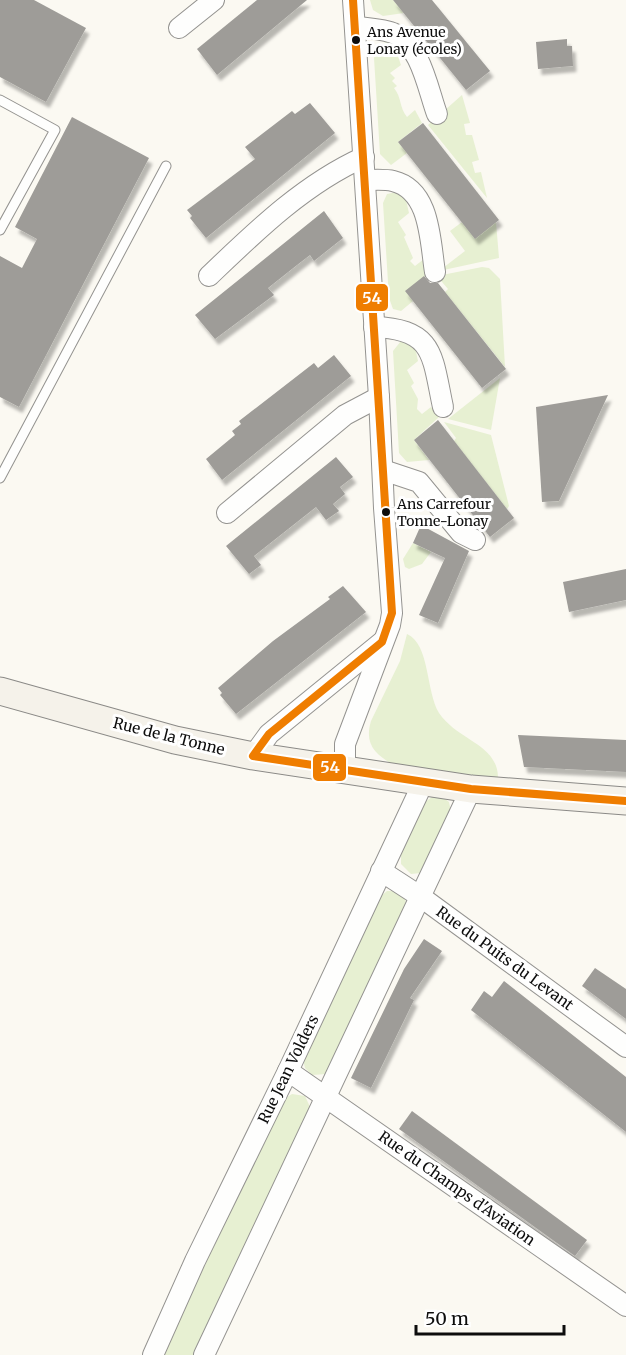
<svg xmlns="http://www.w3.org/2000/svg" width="626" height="1355" font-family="Merriweather,serif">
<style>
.green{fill:#e7f0d2}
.building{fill:#9e9c98;filter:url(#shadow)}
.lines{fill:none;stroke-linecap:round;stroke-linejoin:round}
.lane-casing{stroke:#949390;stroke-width:11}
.street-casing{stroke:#949390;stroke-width:22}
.secondary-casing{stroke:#8b8a87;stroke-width:29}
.lane{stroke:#fefefd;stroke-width:9}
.street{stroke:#fefefd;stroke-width:20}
.secondary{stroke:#f5f2ea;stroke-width:27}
.bus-1-casing{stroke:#fff;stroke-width:12}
.bus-1{stroke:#ef7d00;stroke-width:8}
.bus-dot{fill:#0d0d0d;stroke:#fff;stroke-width:2}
.labels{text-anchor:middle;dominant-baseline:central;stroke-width:6;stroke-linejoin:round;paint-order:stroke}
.bus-label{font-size:14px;fill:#0d0d0d;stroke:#fff;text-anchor:start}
.street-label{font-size:15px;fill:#0d0d0d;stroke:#fff}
.line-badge{stroke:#fff;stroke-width:2}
.badge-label{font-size:16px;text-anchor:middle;font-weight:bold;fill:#fff}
</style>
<defs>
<filter id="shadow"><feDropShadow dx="3.5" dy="6" stdDeviation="1.5" flood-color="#0004"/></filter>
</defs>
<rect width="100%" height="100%" fill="#fbf9f2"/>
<!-- green -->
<g class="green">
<polygon points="370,0 393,0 404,13 383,16 373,10"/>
<path d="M 386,42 L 394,45 L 401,65 L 390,73 L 395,78 L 392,81 L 397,86 L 394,88 C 402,98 399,107 407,117 L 415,110 L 422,123 L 398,142 L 407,153 L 391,165 L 380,154 L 374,58 L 377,47 Z"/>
<polygon points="462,95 470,123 464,124 466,135 472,135 479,160 472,162 475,173 481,172 487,198 428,125"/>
<polygon points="397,192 406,200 409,213 398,222 406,235 404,237 413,258 410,261 415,266 424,259 430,272 406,291 413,301 401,311 393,309 389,298 383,203 387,194"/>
<polygon points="462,222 475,238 496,222 499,258 439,271 465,251 450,231"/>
<polygon points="482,267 489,268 500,279 505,367 445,292 448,289 437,276"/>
<polygon points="401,341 406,341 415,347 418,361 407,370 414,383 411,386 418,399 417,409 422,414 431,407 439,417 414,440 429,460 407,462 399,453 393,351"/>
<polygon points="500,378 491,430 448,419"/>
<polygon points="444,422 491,435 509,506 507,509 454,441 456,438"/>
<polygon points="413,543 431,552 422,564 409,569 405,567 403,559"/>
<path d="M 407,634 C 430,644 426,692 439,713 C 458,741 498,744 498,778 L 396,766 C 375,755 364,744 371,721 L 400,661 Z"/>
<polygon points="441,796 449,802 451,812 421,873 411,874 401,864 401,855 425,802 432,797"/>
<path d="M 387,891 C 398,890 406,896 407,907 L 327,1074 L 312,1075 L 305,1068 L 303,1059 L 380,897 Z"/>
<polygon points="292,1094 305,1096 311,1109 195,1355 162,1355 284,1099"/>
</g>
<!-- building -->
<g class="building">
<polygon points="0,0 34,0 86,28 46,102 0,77"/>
<polygon points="257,0 307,0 217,75 197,49"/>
<polygon points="393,0 432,0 490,71 466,90"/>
<polygon points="567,39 567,46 572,46 573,66 538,69 536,42"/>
<polygon points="310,103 335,133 206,238 190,218 192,216 187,210 255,159 245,147 292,111 295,114"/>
<polygon points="72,117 149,158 19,407 0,397 0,256 22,268 37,239 15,227"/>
<polygon points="423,123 499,220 475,239 398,142"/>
<polygon points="324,211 343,238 314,261 310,255 297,265 268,288 274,295 215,339 195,315"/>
<polygon points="424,276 430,283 438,283 506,369 482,388 405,291"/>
<polygon points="334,355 351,376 222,480 206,459 235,435 232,431 241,424 239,421 314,363 318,368"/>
<polygon points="608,395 559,501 542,502 536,407"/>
<polygon points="438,420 514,518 490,537 414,440"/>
<polygon points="336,457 353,477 340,487 345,494 333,504 339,511 326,520 316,507 254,556 261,565 249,574 226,546"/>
<polygon points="421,525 469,551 438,623 419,615 445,558 413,543"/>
<polygon points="626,569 626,600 569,612 563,582"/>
<polygon points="343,586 366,612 236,714 220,695 222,693 218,688 273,641 330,599 328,597"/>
<polygon points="518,735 626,740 626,772 524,767"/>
<polygon points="424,939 442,951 410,998 414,1000 371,1088 351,1078 404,969"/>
<polygon points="595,968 626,989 626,1019 582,986"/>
<polygon points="504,981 626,1077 626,1132 471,1010 484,991 492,997"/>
<polygon points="412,1111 587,1240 575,1256 399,1129"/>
</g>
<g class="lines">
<!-- lane casing -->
<g class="lane-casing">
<g id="lane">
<polyline points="0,100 55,130 0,230"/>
<polyline points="0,478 166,166"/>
</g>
</g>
<!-- street casing -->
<g class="street-casing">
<g id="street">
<path d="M 356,27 C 369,28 382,29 393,33 C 421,44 428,90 437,114"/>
<polyline points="179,28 214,0"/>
<path d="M 365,180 C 374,180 385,179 393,181 C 431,190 430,242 435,272"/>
<path d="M 209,276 C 256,231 304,184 364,157"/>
<path d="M 374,327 C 435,329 432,356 443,407"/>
<polyline points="383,470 419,482 461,533 475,540"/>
<polyline points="227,513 345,415 379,397"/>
<polyline points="253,756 269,734 382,642"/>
<polyline points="345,771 345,744 390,625 392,613 384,508 379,397 353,0"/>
<polyline points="381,871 421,897 626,1047"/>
<polyline points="288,1071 626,1306"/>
<polyline points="153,1355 195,1261 288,1071 423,783"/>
<polyline points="204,1355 471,789"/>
</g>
</g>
<!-- secondary casing -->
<g class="secondary-casing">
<polyline id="secondary" points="0,691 175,740 253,756 471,789 626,801"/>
</g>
<!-- lane -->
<use href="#lane" class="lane"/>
<!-- street -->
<use href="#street" class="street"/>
<!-- secondary -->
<use href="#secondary" class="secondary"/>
<!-- bus-1 casing -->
<g class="bus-1-casing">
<polyline id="bus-1" points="353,0 392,613 382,642 269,734 253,756 471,789 626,801"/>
</g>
<!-- bus-1 -->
<use href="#bus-1" class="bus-1"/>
</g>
<!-- markers -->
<g class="bus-dot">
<circle cx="356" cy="40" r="5"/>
<circle cx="386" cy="512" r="5"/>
</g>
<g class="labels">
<!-- bus labels -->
<g class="bus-label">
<text x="367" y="32">Ans Avenue<tspan x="367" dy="17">Lonay (écoles)</tspan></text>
<text x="397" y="504">Ans Carrefour<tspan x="397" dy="17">Tonne-Lonay</tspan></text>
</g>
<!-- street labels -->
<g class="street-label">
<text transform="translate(169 736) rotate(14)">Rue de la Tonne</text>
<text transform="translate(505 958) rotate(36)">Rue du Puits du Levant</text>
<text transform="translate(288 1069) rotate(-64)">Rue Jean Volders</text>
<text transform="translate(457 1188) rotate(35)">Rue du Champs d'Aviation</text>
</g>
</g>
<g class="line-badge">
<rect x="355" y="283" width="34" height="29" rx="6" fill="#ef7d00"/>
<rect x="312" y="753" width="35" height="29" rx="6" fill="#ef7d00"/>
</g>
<g class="badge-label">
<text x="372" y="304">54</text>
<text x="330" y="773">54</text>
</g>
<!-- scale -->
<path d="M416 1325v9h148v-9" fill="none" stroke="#0d0d0d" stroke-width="3"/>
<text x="425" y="1325" font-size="18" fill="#0d0d0d" stroke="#ffffff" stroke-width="4.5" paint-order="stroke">50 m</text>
</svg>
